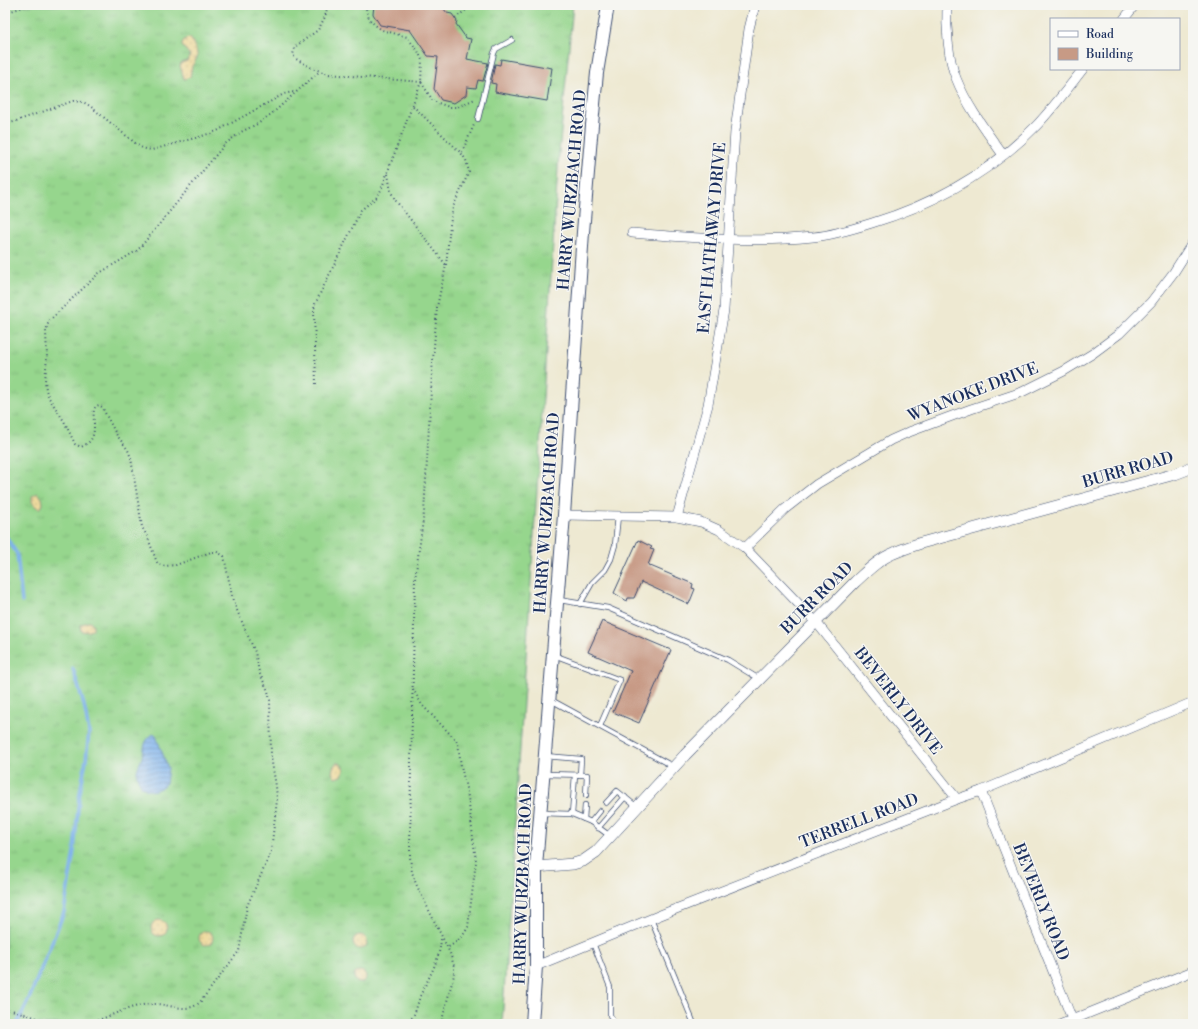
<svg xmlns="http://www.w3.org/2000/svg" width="1198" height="1029" font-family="'Libre Bodoni',serif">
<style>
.grass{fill:url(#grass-tufts);stroke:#588276}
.sand{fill:url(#sand-dots);stroke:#84847e}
.water{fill:url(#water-rules);stroke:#4c70a4}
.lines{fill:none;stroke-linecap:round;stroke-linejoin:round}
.stream{stroke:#7db1eb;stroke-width:3.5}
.building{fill:#c79a85}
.service-casing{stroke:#3b4b6f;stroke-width:6}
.minor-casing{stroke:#3b4b6f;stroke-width:10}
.tertiary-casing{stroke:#3b4b6f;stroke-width:12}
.secondary-casing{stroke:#3b4b6f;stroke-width:14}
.path{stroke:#3b4b6f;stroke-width:2;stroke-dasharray:1 3;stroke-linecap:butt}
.service{stroke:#fff;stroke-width:4.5}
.minor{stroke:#fff;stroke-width:9}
.tertiary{stroke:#fff;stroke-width:11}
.secondary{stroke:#fff;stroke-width:12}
.labels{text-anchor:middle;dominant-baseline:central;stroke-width:3;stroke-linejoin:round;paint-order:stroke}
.street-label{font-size:16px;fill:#1b2f5e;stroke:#f6f6f2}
</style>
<defs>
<pattern id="grass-tufts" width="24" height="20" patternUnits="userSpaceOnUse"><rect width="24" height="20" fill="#96d68d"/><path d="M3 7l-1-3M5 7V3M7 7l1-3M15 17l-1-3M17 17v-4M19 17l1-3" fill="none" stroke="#81b87c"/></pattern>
<pattern id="sand-dots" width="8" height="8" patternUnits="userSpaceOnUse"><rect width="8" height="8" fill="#eeda9e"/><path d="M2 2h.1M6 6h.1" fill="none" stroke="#ccbb8a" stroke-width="1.8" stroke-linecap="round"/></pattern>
<pattern id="water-rules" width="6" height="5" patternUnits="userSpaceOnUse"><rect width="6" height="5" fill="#7db1eb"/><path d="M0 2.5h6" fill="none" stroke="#6690c2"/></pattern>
</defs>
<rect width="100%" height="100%" fill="#f6f6f2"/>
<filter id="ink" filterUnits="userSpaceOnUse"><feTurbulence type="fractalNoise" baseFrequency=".025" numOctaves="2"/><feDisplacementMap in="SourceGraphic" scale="8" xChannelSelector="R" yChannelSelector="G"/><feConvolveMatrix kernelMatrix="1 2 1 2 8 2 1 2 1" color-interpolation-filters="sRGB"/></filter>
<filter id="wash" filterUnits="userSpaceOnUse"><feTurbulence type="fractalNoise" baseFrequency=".012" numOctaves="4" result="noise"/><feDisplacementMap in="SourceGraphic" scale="16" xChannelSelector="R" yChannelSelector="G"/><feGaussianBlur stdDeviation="0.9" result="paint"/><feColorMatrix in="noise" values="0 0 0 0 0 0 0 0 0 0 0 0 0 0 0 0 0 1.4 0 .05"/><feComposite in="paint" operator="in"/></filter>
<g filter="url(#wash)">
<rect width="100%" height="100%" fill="#eee9d2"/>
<!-- grass -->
<polygon class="grass" points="5,5 573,5 559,153 502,1024 5,1024"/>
<!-- sand -->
<g class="sand">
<path d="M 190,38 C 194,43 198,52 197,58 L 192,66 L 190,77 L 184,79 L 180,66 L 181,63 L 187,61 L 190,57 L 189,54 L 182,46 L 182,43 L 185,39 Z"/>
<polygon points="38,493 42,498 43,504 41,508 39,508 36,507 32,502 32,496"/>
<polygon points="87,622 91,622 93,625 93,629 88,632 81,631 80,625"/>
<polygon points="336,763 340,763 344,769 342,776 335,778 332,773 333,767"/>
<circle cx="159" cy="928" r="8"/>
<circle cx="206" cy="938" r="7"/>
<circle cx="360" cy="942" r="7"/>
<circle cx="360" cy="977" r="6"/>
</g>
<!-- water -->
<path class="water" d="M 153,734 L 156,736 L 168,768 L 166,783 C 158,791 152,793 142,787 C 140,783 137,779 137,775 C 136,768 141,763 142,757 C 145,746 143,742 153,734 Z"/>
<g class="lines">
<!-- stream -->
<g class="stream">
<polyline points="5,535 17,554 22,602"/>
<polyline points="17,1024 29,999 64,912 74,851 79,798 86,760 89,732 84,705 73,669"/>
</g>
</g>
<g id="blocks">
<!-- building -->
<g class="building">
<polygon points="374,5 441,5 447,13 452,14 457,21 456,24 466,38 471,39 467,59 488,63 483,81 478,80 476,88 467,87 466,95 454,103 441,100 434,89 438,57 428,56 410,30 380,25 373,14"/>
<polygon points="501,59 552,68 547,101 495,92 496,84 491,83 495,64 500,65"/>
<polygon points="638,540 652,547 650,549 654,550 648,565 693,584 692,588 695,589 689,604 641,582 634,598 628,598 627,601 614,593"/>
<polygon points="602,621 671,650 639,723 613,712 631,671 588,652"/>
</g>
</g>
</g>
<g filter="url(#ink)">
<use href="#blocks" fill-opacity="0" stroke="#3b4b6f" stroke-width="1"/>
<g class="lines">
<!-- service casing -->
<g class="service-casing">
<g id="service">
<polyline points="478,119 494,53 496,49 512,40"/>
<polyline points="559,600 608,608 728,660 759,679"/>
<polyline points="580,604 592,583 605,570 611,559 615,545 618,516"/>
<polyline points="554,655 620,680 600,726"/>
<polyline points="551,700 674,767"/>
<polyline points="545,756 581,759 580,775"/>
<polyline points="545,774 587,775 586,795"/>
<polyline points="606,803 617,791 637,807"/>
<polyline points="600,811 591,822 610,836"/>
<polyline points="540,813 572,814 591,822"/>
<polyline points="572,814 575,775"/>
<polyline points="584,819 585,805"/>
<polyline points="598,828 625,797"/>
<polyline points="651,919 694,1024"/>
<polyline points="593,943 610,987 610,1015 614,1024"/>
</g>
</g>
<!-- minor casing -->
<g class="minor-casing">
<g id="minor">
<path d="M 947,5 C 946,27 948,58 956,78 C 967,106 986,131 1003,155"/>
<polyline points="1124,19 1135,5"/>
<path d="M 632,233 C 692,238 752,243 813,237 C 833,235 853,229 872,223 C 934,204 991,172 1037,125 C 1053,108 1068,88 1083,69"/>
<polyline points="564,515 677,517 701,522 719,530 745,548 816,622 957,799"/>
<polyline points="677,517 708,405 724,310 735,131 749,29 755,5"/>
<polyline points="745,548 785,509 817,484 891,440 909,432 971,409 1022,392 1064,371 1092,354 1119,334 1151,302 1174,272 1193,242"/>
<polyline points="981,791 1074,1024"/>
<polyline points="536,966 663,914 957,799 981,791 1193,702"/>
<polyline points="1062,1024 1193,971"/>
</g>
</g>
<!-- tertiary casing -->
<g class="tertiary-casing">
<path id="tertiary" d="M 536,867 L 573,864 L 583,861 L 596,852 L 685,755 L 855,582 C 867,571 879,559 894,553 C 903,549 912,546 921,543 L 1175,474 L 1193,467"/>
</g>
<!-- secondary casing -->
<g class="secondary-casing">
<polyline id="secondary" points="532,1024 536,966 536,867 564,515 583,232 592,125 597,73 608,5"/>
</g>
<!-- path -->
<g class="path">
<polyline points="365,5 369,19 375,25 382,30 407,37 418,51 422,60 421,82 433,101 449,107 457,107 475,99"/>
<polyline points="5,13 29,5"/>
<polyline points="455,18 473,5"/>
<polyline points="413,106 461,153 466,160 469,172 453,207 450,225 446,265 437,307 432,373 424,513 415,579 411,759 410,857 412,872 416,884 450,953 454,966 454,975 441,1024"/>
<polyline points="5,125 73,101 83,102 90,106 140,147 146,149 152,150 202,136 217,131 284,94 292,92 296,93"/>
<polyline points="462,152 474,125"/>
<polyline points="388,174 391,192 396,201 446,265"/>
<polyline points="316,384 314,310 315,304 361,210 377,197 381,190 421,82 328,74 312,68 296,59 293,55 294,50 296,46 318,30 325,17 328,5"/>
<polyline points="5,611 5,613"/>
<path d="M 413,689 L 422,705 L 454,738 L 458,743 L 461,766 L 468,797 L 476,861 L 468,927 C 463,937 457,942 447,948"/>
<polyline points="5,1009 16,1011 55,1024"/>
<path d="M 86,1024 C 109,1018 132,1003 157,1004 C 172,1005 189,1014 201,1001 L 239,951 L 247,906 L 265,866 L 271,851 L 277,800 L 276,786 L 271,757 L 270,700 L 268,691 L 259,672 L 255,652 L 233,601 L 224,556 L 217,552 L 211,552 L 176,565 L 165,566 L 158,564 L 156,560 L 148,538 L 142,527 L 131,458 L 128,450 L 116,434 L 102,407 L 99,405 L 96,406 L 94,409 C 92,424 100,439 81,447 L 75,444 L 64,421 L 49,398 L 46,390 L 45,381 L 47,357 L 46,331 L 48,324 L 50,320 L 98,274 L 138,250 L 225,144 L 241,132 L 259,123 L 275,111 L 320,71"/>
<path d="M 406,1024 C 417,1015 416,1006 421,994 C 430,975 441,958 441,936"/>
</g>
<!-- service -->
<use href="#service" class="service"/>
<!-- minor -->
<use href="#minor" class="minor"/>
<!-- tertiary -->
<use href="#tertiary" class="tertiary"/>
<!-- secondary -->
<use href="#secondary" class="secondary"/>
</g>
</g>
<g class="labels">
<!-- street labels -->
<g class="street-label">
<text transform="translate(572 190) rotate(-85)">HARRY WURZBACH ROAD</text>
<text transform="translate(712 238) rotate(-85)">EAST HATHAWAY DRIVE</text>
<text transform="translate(973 392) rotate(-21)">WYANOKE DRIVE</text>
<text transform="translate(1128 470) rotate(-16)">BURR ROAD</text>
<text transform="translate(547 513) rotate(-86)">HARRY WURZBACH ROAD</text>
<text transform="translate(817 598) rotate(-45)">BURR ROAD</text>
<text transform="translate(898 701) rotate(52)">BEVERLY DRIVE</text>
<text transform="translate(859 821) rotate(-21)">TERRELL ROAD</text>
<text transform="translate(523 884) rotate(-88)">HARRY WURZBACH ROAD</text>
<text transform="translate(1041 902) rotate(68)">BEVERLY ROAD</text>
</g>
</g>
<!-- margin -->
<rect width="1198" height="1029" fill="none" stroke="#f6f6f2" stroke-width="20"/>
<!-- legend -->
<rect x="1050" y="18" width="130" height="52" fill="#f6f6f2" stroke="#9ea6b7"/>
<rect x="1058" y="31" width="20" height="6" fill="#ffffff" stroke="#9ea6b7"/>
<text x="1086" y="38" font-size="12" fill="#1b2f5e">Road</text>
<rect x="1058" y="48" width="20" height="12" fill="#c79a85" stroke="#9ea6b7"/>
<text x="1086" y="58" font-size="12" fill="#1b2f5e">Building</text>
</svg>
